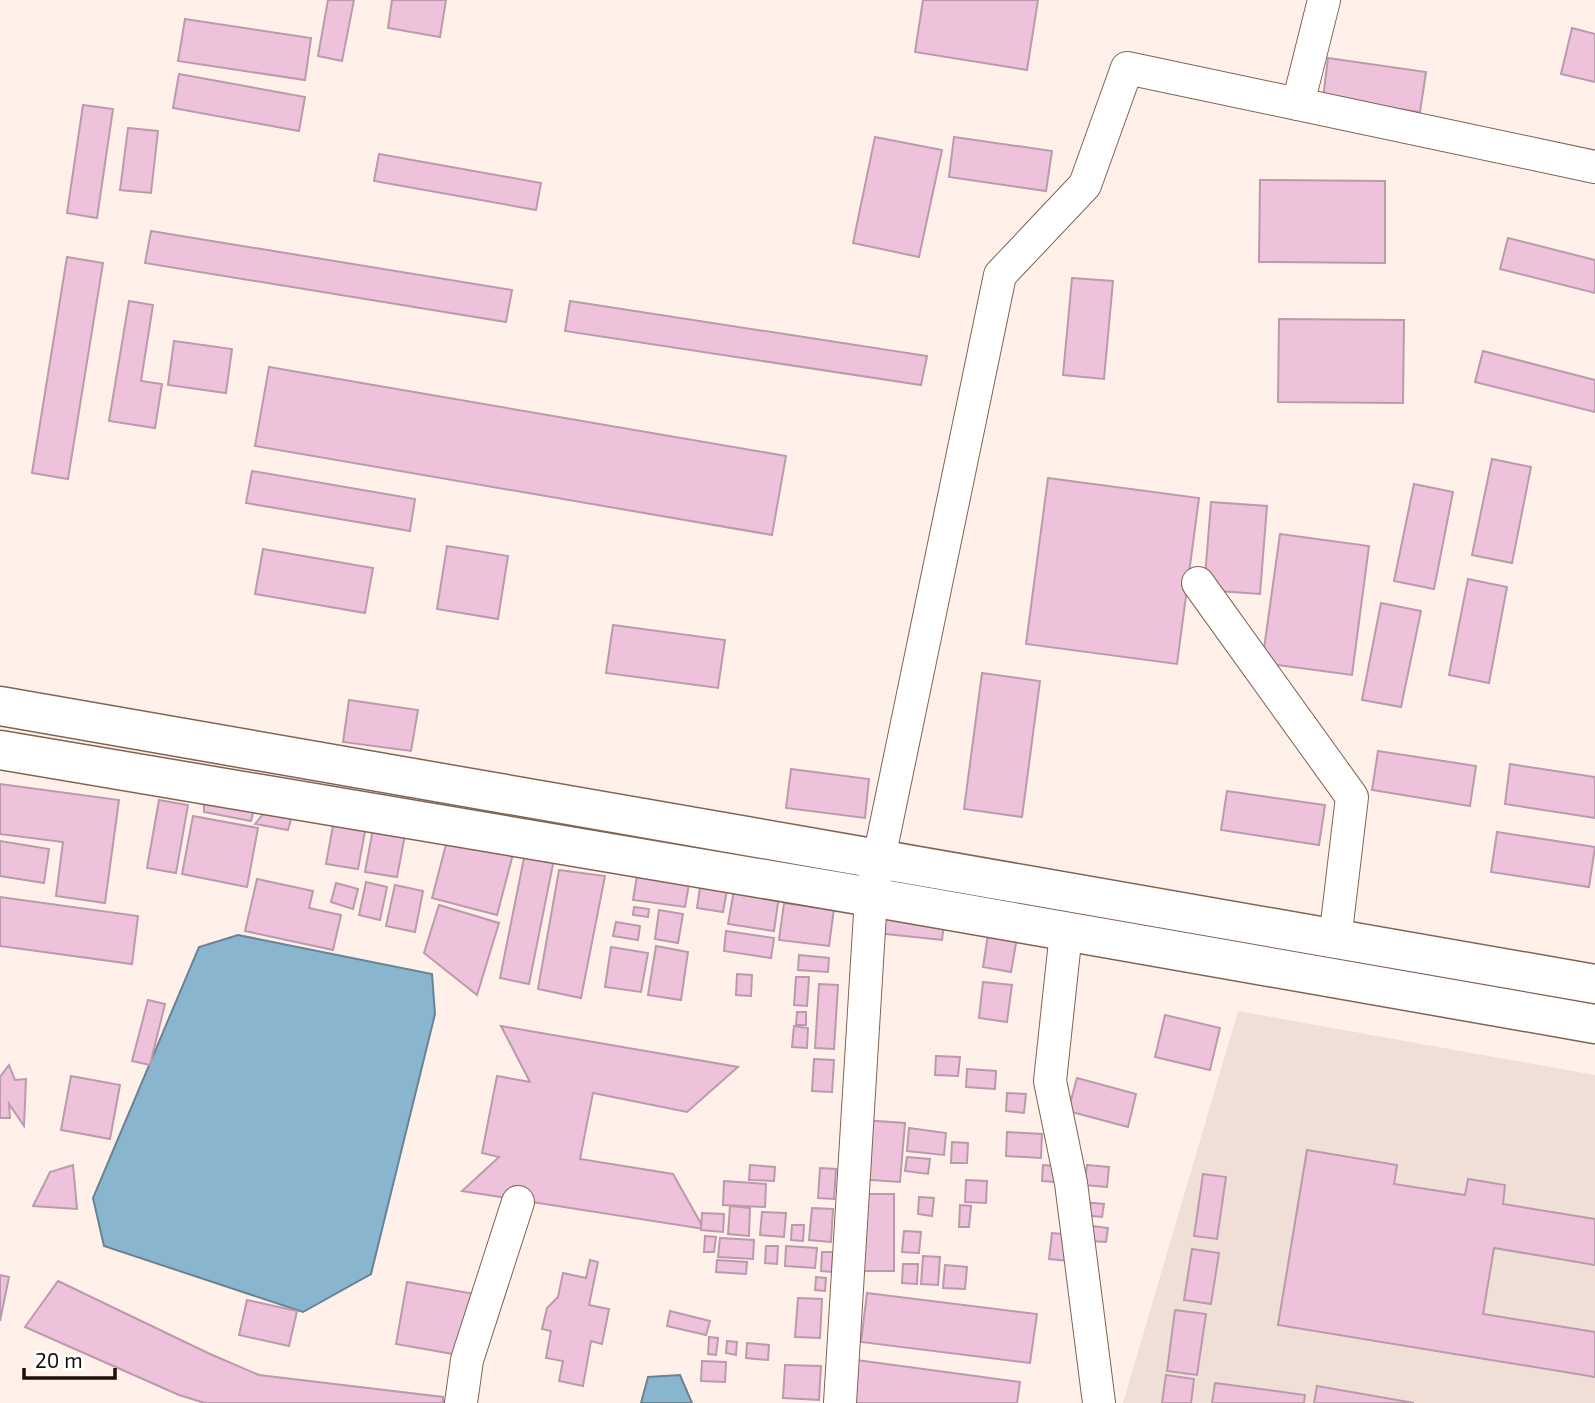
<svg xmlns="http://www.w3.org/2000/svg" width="1595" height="1403" font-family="'Exo 2',sans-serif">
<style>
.built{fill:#f0dfd6}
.water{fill:#89b5cf;stroke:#688394;stroke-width:2}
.building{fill:#efc2db;stroke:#bb9aac;stroke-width:2}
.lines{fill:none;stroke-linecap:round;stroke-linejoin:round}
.street-casing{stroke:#816352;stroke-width:34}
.highway-casing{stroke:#816352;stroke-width:41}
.street{stroke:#fff;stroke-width:32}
.highway{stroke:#fff;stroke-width:38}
</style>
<rect width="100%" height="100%" fill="#fff1e9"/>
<!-- built -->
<polygon class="built" points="1238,1011 1595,1075 1595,1403 1123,1403"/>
<!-- water -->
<g class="water">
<polygon points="238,935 432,974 435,1014 371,1274 303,1312 104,1246 93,1198 199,947"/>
<polygon points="680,1375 692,1403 641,1403 648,1377"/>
</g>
<!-- building -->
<g class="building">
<polygon points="328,0 354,0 342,61 318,56"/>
<polygon points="392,0 446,0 440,37 388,28"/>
<polygon points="923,0 1038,0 1027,70 915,52"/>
<polygon points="185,19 311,38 305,80 178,61"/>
<polygon points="1572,28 1595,34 1595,82 1561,74"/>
<polygon points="1328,58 1426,72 1420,112 1323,98"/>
<polygon points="179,74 305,97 299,131 173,108"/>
<polygon points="83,105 113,109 97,218 67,213"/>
<polygon points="128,128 158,131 151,193 120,190"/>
<polygon points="875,137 942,150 919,257 853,243"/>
<polygon points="954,137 1052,151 1046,191 949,177"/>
<polygon points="379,154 541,183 536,210 374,181"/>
<polygon points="1260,180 1385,181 1385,263 1259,262"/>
<polygon points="151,231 512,290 506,322 145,263"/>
<polygon points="1508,238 1595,260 1595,293 1500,269"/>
<polygon points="67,257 103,263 68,479 32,473"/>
<polygon points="1072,278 1113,281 1104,379 1063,375"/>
<polygon points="129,301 153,305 141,381 162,384 155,428 109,421"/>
<polygon points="570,301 927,356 921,385 565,331"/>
<polygon points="1279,319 1404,320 1403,403 1278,402"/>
<polygon points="174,341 232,349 226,393 168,385"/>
<polygon points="1483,351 1595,380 1595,412 1475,382"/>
<polygon points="269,367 786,456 772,535 255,446"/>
<polygon points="1492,459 1531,467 1512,563 1472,555"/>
<polygon points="252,471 415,499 410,531 246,503"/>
<polygon points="1048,478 1199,498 1177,664 1026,644"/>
<polygon points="1414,484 1453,492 1434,589 1394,581"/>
<polygon points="1211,502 1267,506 1260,594 1204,590"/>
<polygon points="1280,534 1369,546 1352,675 1262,663"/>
<polygon points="447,546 508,556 498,619 437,609"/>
<polygon points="263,549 373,568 365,613 255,594"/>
<polygon points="1468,579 1507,587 1489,683 1449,675"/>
<polygon points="1381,603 1421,611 1401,707 1362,700"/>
<polygon points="613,625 725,640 718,688 606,673"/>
<polygon points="982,673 1040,681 1022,817 964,809"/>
<polygon points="349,700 418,710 411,751 343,742"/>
<polygon points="1378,751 1476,766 1470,806 1372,790"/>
<polygon points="1510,764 1595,777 1595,818 1505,804"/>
<polygon points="791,769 869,779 865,818 786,808"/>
<polygon points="0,784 119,800 105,903 56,896 63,842 0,834"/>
<polygon points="1227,791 1325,805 1319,845 1221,830"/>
<polygon points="204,795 255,805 251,821 204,812"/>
<polygon points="159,800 188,805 176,873 147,868"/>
<polygon points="267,809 293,812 288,830 255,824"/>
<polygon points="193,816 258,828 247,887 182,874"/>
<polygon points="334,820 366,826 358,869 326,864"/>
<polygon points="373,829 405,835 397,877 365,872"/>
<polygon points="1497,832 1595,847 1589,887 1491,872"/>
<polygon points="448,837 513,854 497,915 432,898"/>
<polygon points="0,841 49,849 44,883 0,876"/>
<polygon points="525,853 554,859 529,984 500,978"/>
<polygon points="559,870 605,876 581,998 538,989"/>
<polygon points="637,876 689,884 685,907 633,900"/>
<polygon points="257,879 313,891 309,908 341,915 333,950 245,931"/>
<polygon points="701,881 728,885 723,912 697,908"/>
<polygon points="366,882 387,887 380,920 359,915"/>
<polygon points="336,883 358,889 353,909 331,902"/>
<polygon points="395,885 423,891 415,932 386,926"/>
<polygon points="734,890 779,896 774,931 728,924"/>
<polygon points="0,897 138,916 132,964 0,946"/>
<polygon points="784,903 834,909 829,946 779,940"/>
<polygon points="439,905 499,923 477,995 424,953"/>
<polygon points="634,907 649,909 648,917 633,915"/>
<polygon points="870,908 945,916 942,940 867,932"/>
<polygon points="659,910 683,914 678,943 655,939"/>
<polygon points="616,922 640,926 638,940 613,936"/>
<polygon points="989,928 1018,932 1011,972 983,967"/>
<polygon points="726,931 774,938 771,958 724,951"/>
<polygon points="656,946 688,952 681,1000 648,995"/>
<polygon points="611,947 648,953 641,992 605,987"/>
<polygon points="799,955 829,958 828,972 798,970"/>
<polygon points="737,974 752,975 751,996 736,995"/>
<polygon points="796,977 809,977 807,1006 794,1005"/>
<polygon points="983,982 1012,985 1007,1022 979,1018"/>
<polygon points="819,984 838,985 834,1049 815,1048"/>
<polygon points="148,1000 165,1004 150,1065 132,1061"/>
<polygon points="797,1012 806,1012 806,1025 796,1025"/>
<polygon points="1165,1015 1220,1028 1210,1070 1155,1057"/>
<polygon points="501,1026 738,1067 687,1112 593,1093 580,1159 673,1174 704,1229 462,1191 499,1157 482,1153 497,1076 530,1082"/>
<polygon points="794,1026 808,1028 807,1048 792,1047"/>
<polygon points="936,1056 960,1057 958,1076 935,1075"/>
<polygon points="814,1059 834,1060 832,1092 812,1091"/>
<polygon points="9,1065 15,1080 26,1079 24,1126 9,1104 10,1118 0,1118 0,1077"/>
<polygon points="967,1069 996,1071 995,1089 966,1087"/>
<polygon points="71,1076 120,1085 110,1139 61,1130"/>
<polygon points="1077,1078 1136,1094 1128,1127 1068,1111"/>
<polygon points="1007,1093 1026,1094 1024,1113 1006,1111"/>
<polygon points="862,1120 905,1123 900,1182 857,1179"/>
<polygon points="909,1128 946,1133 944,1155 907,1151"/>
<polygon points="1007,1132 1042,1134 1041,1158 1006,1156"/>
<polygon points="952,1142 968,1143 967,1163 951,1163"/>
<polygon points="1307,1150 1397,1165 1394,1184 1465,1195 1468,1179 1505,1185 1503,1204 1595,1219 1595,1265 1494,1248 1483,1314 1595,1332 1595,1377 1278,1325"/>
<polygon points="907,1157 930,1159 928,1174 905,1171"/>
<polygon points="73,1165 77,1209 33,1206 50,1172"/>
<polygon points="750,1165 775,1167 774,1181 749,1180"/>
<polygon points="1043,1165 1056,1166 1055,1182 1042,1181"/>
<polygon points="1087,1165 1109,1167 1107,1187 1084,1185"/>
<polygon points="820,1168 836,1169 834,1199 818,1198"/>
<polygon points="1203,1174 1226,1177 1217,1239 1194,1236"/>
<polygon points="966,1180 987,1181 986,1203 965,1202"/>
<polygon points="724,1181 766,1184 765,1207 723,1205"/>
<rect x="859" y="1194" width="35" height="77"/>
<polygon points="919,1197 934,1198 932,1216 918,1214"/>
<polygon points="1083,1202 1104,1204 1102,1217 1082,1215"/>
<polygon points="960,1205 971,1206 969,1227 959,1227"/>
<polygon points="730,1206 750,1208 749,1236 728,1234"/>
<polygon points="812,1208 833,1209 831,1242 809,1240"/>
<polygon points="762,1212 786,1213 784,1237 760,1235"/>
<polygon points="702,1213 724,1214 723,1232 701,1230"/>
<polygon points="792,1225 804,1225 803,1241 791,1240"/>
<polygon points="1093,1226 1108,1228 1106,1242 1091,1241"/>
<polygon points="904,1231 921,1232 919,1253 902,1252"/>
<polygon points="1052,1233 1084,1236 1081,1262 1049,1259"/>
<polygon points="705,1236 716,1237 714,1252 704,1252"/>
<polygon points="720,1238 754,1240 753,1259 718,1257"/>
<polygon points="766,1246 778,1246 777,1264 765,1263"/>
<polygon points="786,1246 817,1248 815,1268 785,1266"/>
<polygon points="1192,1249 1219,1253 1211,1304 1184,1300"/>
<polygon points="822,1252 833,1252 832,1272 821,1271"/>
<polygon points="923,1256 940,1257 938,1285 921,1284"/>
<polygon points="590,1260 598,1262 589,1305 609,1309 602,1344 591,1341 583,1386 559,1381 563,1361 546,1358 551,1331 542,1329 547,1308 558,1297 563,1273 586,1278"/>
<polygon points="717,1260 747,1262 746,1274 716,1272"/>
<polygon points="903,1264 918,1264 917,1284 902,1283"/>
<polygon points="945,1265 967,1267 965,1289 943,1288"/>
<polygon points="0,1275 9,1277 0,1321"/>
<polygon points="816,1277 826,1278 825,1291 815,1290"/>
<polygon points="58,1281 210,1354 259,1375 443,1397 443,1403 205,1403 179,1395 25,1327"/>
<polygon points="407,1282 475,1294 464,1356 396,1344"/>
<polygon points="867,1293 1037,1314 1030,1363 861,1342"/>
<polygon points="798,1298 822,1299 820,1338 795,1337"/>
<polygon points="247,1300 297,1311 289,1346 239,1335"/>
<polygon points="1175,1310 1206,1314 1197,1375 1167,1371"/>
<polygon points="670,1311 710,1321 706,1335 667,1326"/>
<polygon points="709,1337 718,1338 716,1355 708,1354"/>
<polygon points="727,1341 737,1342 736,1355 726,1353"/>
<polygon points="747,1343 769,1345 768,1360 746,1358"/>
<polygon points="849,1359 1020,1382 1017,1403 843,1403"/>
<polygon points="702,1361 726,1362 725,1382 701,1381"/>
<polygon points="785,1365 821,1366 819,1400 783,1398"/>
<polygon points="1166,1375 1194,1379 1191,1403 1162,1403"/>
<polygon points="1215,1383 1305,1395 1304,1403 1212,1403"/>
<polygon points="1317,1386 1414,1403 1314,1403"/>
</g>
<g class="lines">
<!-- street casing -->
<g class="street-casing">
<g id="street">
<polyline points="1298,104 1595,167"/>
<polyline points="1198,583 1352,797 1335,940"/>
<polyline points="1066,932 1050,1081 1071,1183 1099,1403"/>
<polyline points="461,1403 467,1360 518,1202"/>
<polyline points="840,1403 871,897 1000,275 1085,185 1127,68 1298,104 1324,0"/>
</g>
</g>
<!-- highway casing -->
<g class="highway-casing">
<g id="highway">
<path d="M 0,706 C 532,794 1063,896 1595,984"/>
<polyline points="0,750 871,897 1595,1024"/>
</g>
</g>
<!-- street -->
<use href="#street" class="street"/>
<!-- highway -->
<use href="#highway" class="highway"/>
</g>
<!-- scale -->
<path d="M24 1368v10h91v-10" fill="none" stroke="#1b0f09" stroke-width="3.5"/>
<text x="35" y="1368" font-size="21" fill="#1b0f09" stroke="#ffffff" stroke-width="5" paint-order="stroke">20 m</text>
</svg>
